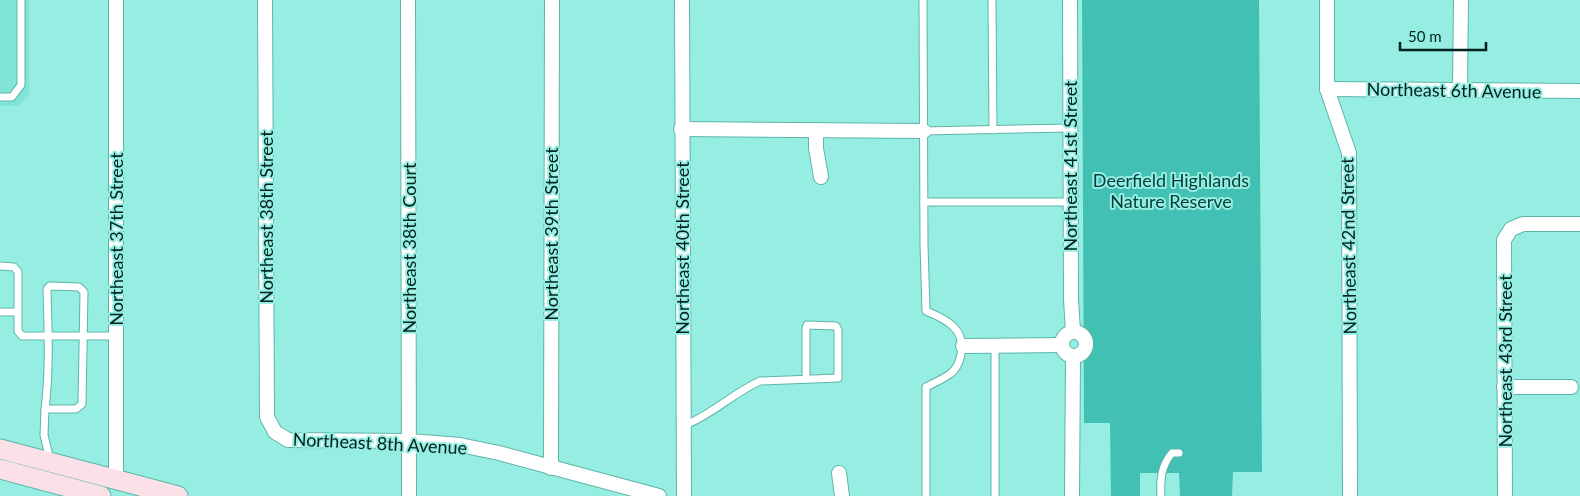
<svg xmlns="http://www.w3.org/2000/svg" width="1580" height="496" font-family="Lato,sans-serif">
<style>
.built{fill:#80e5d8}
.green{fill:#42c0b3}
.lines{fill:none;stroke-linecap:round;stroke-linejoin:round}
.lane-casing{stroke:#5db5aa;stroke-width:9}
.street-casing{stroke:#5db5aa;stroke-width:16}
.secondary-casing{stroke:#5db5aa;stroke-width:21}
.lane{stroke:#fff;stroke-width:7}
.street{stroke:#fff;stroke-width:14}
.secondary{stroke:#fbe1e7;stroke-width:19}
.labels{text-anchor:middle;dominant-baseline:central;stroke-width:4;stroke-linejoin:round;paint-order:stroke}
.street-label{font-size:18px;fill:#00231f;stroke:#96eee2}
.park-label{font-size:18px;fill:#003f39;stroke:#96eee2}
</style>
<rect width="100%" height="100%" fill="#96eee2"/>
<!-- built -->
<polygon class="built" points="0,0 29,0 29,96 18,106 0,106"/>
<!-- green -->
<polygon class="green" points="1082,0 1259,0 1262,472 1233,472 1232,496 1180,496 1179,473 1140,473 1140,496 1111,496 1110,423 1084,423"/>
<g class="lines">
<!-- lane casing -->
<g class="lane-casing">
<g id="lane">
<path d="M 923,0 L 924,245 L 926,311 C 946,319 966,329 961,354 C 960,361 956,370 950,374 C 943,379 934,383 926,387 L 926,496"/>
<polyline points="992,0 993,130"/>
<polyline points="0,97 12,97 21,85 21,0"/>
<polyline points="924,131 1070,128"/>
<polyline points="924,202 1071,202"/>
<polyline points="0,266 14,267 18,272 18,331 22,336 116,336"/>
<path d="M 50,286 L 79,287 L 84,292 L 82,404 L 76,409 L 45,409 C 50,369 48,329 47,289 Z"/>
<polyline points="0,312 18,312"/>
<polyline points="995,346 995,496"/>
<polyline points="45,409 44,435 50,460"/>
<path d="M 683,426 C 712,415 733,393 760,381 L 838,378 L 838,330 L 836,326 L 807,325 L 806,328 L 806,379"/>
<path d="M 1161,496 C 1160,480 1161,466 1172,453 L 1179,453"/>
</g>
</g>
<!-- street casing -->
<g class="street-casing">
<g id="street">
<polyline points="265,0 267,417 275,432 288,440 410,441 460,445 499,453 659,496"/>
<polyline points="408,0 409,496"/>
<polyline points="682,0 684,496"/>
<polyline points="1070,0 1071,299 1073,332"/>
<polyline points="1327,0 1327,89 1349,153 1350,496"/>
<polyline points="1327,89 1580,91"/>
<polyline points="1460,90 1461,0"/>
<polyline points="681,129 924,131"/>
<polyline points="816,130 816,148 821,177"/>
<circle cx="1074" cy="344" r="12"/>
<polyline points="963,346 1062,345"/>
<polyline points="1504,387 1571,387"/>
<polyline points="551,468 552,0"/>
<polyline points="839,473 842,496"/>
<polyline points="116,479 116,0"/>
<polyline points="1072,496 1073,356"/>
<polyline points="1505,496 1504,240 1511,229 1523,224 1580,224"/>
</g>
</g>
<!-- secondary casing -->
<g class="secondary-casing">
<g id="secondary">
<polyline points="0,449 178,496"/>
<polyline points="0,469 101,496"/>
</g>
</g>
<!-- lane -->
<use href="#lane" class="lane"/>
<!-- street -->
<use href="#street" class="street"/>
<!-- secondary -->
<use href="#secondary" class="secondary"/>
</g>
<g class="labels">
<!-- street labels -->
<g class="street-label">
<text transform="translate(1454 90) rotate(1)">Northeast 6th Avenue</text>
<text transform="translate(1070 166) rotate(-90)">Northeast 41st Street</text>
<text transform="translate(266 217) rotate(-90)">Northeast 38th Street</text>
<text transform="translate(551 234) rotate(-90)">Northeast 39th Street</text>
<text transform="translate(116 239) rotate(-90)">Northeast 37th Street</text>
<text transform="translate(1348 246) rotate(-91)">Northeast 42nd Street</text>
<text transform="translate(409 248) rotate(-90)">Northeast 38th Court</text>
<text transform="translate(682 248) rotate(-90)">Northeast 40th Street</text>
<text transform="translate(1505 361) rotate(-90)">Northeast 43rd Street</text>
<text transform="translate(380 443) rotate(3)">Northeast 8th Avenue</text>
</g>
<!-- park labels -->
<g class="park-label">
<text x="1171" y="180">Deerfield Highlands<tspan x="1171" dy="21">Nature Reserve</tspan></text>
</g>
</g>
<!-- scale -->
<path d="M1400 42v8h86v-8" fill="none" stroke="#00231f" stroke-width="2.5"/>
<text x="1408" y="42" font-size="15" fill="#00231f" stroke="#96eee2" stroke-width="4" paint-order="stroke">50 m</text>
</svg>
